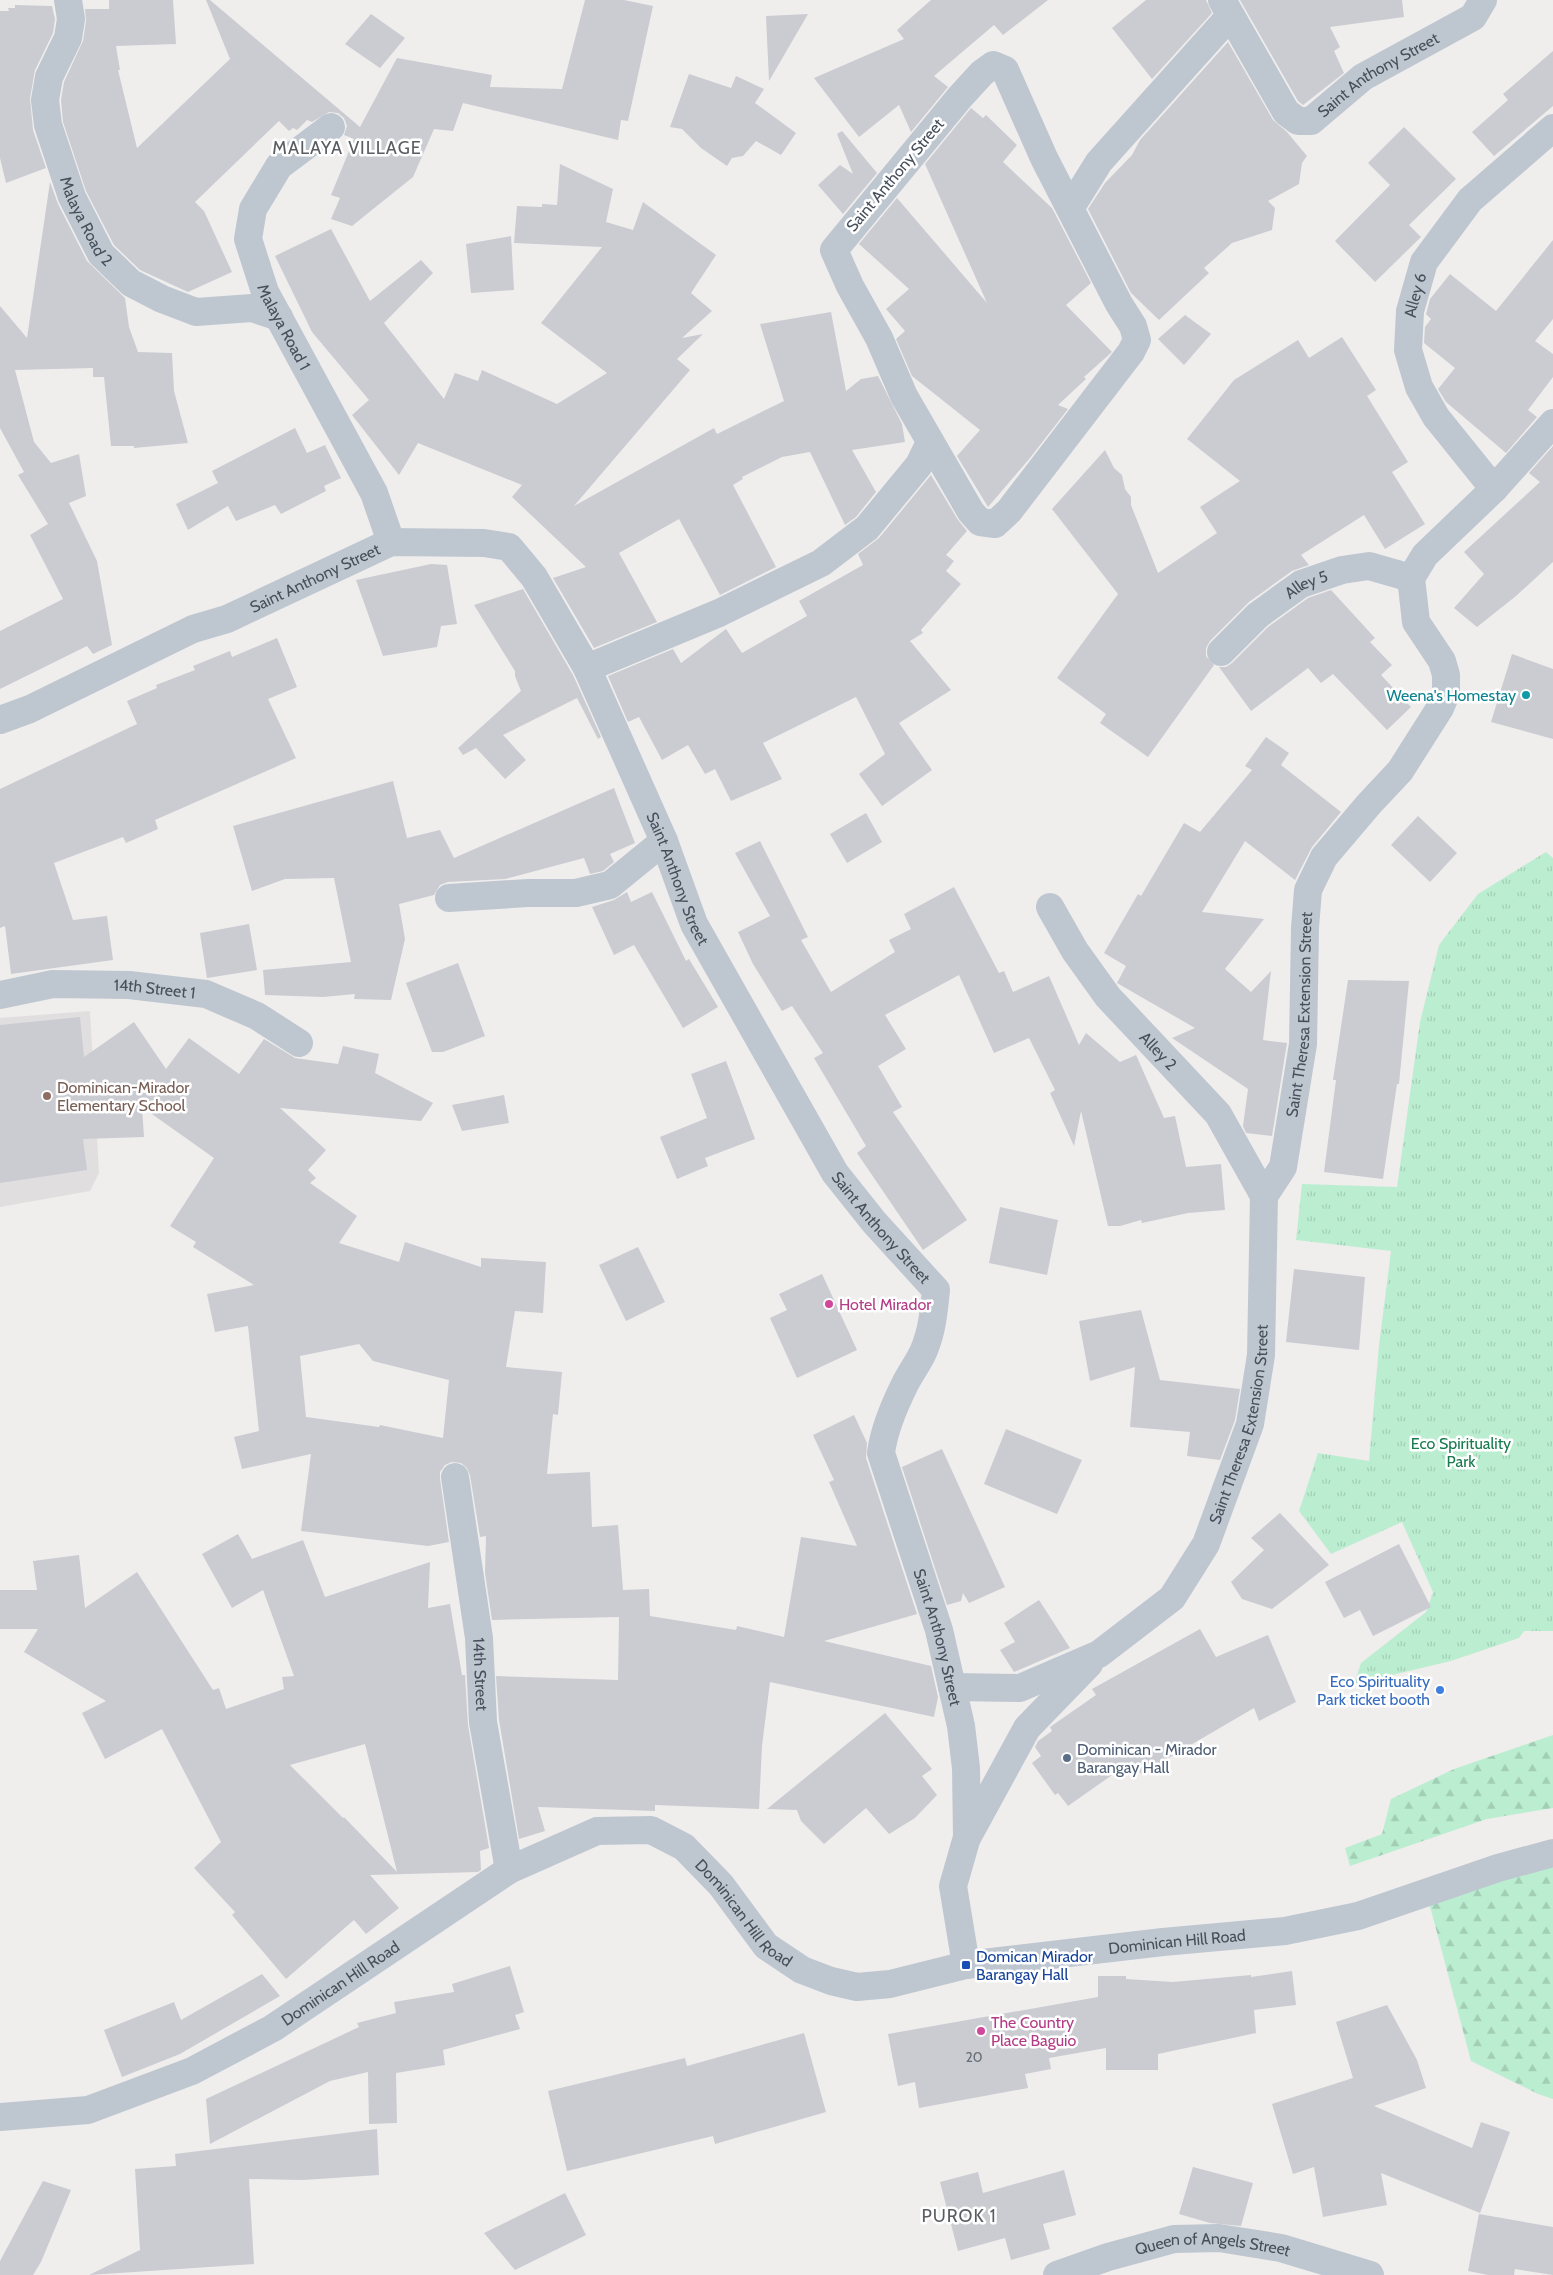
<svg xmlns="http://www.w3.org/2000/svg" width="1553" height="2275" font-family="Cabin,sans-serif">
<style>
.education{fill:#e1dedf}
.forest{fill:url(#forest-firs)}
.park{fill:url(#park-tufts)}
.building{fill:#caccd2;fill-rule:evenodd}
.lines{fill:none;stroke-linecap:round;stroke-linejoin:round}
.minor{stroke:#bec7d0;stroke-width:28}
.culture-dot{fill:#0f9aa8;stroke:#fff;stroke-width:2}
.education-dot{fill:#8d6e63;stroke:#fff;stroke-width:2}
.hotel-dot{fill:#d1479c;stroke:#fff;stroke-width:2}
.shop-dot{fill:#3f7fe0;stroke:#fff;stroke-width:2}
.service-dot{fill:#5c6f8a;stroke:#fff;stroke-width:2}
.transit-dot{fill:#1a4fb4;stroke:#fff;stroke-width:2}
.labels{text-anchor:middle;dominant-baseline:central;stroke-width:5;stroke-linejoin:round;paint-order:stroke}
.number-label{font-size:14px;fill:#676e78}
.street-label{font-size:16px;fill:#464f5a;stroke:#fff}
.culture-label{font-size:16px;fill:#0d838f;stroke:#fff;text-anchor:end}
.education-label{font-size:16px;fill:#785e54;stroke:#fff;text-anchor:start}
.hotel-label{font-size:16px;fill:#b23c85;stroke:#fff;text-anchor:start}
.park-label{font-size:16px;fill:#177b4e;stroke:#fff}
.shop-label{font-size:16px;fill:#366cbe;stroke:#fff;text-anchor:end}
.service-label{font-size:16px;fill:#4e5e75;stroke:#fff;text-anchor:start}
.transit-label{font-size:16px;fill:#164399;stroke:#fff;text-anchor:start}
.neighbourhood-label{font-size:18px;letter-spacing:1px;fill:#5a5d62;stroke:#fff}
</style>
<defs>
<pattern id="forest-firs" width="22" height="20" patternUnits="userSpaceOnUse" patternTransform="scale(1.25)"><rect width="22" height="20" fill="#bbeed1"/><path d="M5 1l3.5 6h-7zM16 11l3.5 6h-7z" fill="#a2ceb6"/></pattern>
<pattern id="park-tufts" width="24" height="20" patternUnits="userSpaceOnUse" patternTransform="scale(1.25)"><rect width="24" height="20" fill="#bbeed1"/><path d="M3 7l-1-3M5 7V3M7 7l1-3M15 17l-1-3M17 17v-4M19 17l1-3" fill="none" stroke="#a2ceb6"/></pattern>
</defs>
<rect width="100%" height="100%" fill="#f0eded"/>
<!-- education -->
<polygon class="education" points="90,1011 99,1173 90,1191 0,1207 0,1018"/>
<!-- forest -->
<g class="forest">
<polygon points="1553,1735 1553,1808 1487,1819 1350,1866 1345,1848 1382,1834 1391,1799 1454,1769"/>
<polygon points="1553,1866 1553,2099 1538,2094 1471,2061 1428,1899"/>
</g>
<!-- park -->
<polygon class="park" points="1546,852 1553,858 1553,1631 1524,1631 1519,1638 1451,1661 1354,1684 1361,1663 1426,1612 1433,1592 1402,1522 1331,1554 1299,1511 1318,1453 1369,1461 1379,1345 1391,1251 1296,1240 1302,1184 1397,1187 1420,1022 1439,945 1478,894"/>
<!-- building -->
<g class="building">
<polygon points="109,0 173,0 176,44 116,46 120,70 118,70 137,148 230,59 206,0 210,0 360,127 397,58 492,75 490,87 562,89 585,0 624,0 653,6 628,121 621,120 618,140 463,103 453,131 434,129 413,177 352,226 331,219 340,198 331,195 354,139 344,135 347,126 344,118 338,113 329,112 312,122 307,120 297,130 293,128 289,131 279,121 195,202 204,211 232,272 188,292 140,270 114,245 86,191 63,122 61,100 64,82 83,41 86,21 85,9 109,9"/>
<polygon points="931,0 1048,0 1003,35 994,25 934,76 948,87 911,132 899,105 859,137 814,78 904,39 897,30"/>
<polygon points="1146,0 1206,0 1212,13 1152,79 1112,28"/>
<polygon points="1240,0 1402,0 1404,17 1330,27 1340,47 1334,51 1344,73 1303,105 1298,101"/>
<polygon points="15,5 52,6 55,19 53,33 35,70 30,98 33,130 46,168 6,183 0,158 0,11 9,11 8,8 15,8"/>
<polygon points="371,14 405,38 380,68 345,44"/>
<polygon points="808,14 769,81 766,16"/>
<polygon points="1228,42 1273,120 1287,132 1307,156 1302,163 1299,184 1268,201 1275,208 1272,230 1232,243 1204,268 1209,273 1159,320 1131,293 1088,209 1105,183 1132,155 1140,140"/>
<polygon points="1553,51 1553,106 1494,156 1472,132 1508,100 1503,94"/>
<polygon points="689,74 731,88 736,76 764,89 755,103 796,133 781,155 756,141 743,156 732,158 727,166 701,148 682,129 670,127"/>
<polygon points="971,108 983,118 986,115 1017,145 1003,162 1052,208 1091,283 1066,305 1112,352 1084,377 1086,379 1058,405 1068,409 1030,458 988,507 957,456 980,430 912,376 896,339 905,331 886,309 909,289 859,244 897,198 987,303 925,164"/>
<polygon points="1404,127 1456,179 1409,225 1421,237 1375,282 1335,241 1390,185 1368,163"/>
<polygon points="842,131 877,173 843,214 818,185 840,165 853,174 837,134"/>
<polygon points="560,164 613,189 606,222 633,230 643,202 716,255 691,293 712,311 682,338 703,334 677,359 690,370 574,506 714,428 717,434 784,401 760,324 831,312 846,391 861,379 878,376 902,424 905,442 852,450 876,492 856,517 845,525 810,452 782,457 742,477 743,479 733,485 776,567 720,595 679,519 619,553 657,622 594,648 553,578 586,567 512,497 522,485 418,443 399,475 352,415 369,400 312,332 275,256 331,229 370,301 421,260 433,273 384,323 444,399 455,373 478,381 482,370 557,404 607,373 541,323 602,247 514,243 517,206 542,207 542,204 557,205"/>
<polygon points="50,182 58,204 87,261 125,298 129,327 138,352 172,353 174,391 188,443 134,448 134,446 111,446 104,377 93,377 93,368 15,370 34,442 51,463 79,454 86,496 69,503 97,561 112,645 93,654 87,646 0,689 0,631 63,599 30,535 48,524 18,475 24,472 0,428 0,306 27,338"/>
<polygon points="511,236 514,290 471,293 466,244"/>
<polygon points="1553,240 1553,319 1535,341 1553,354 1553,377 1528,410 1537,417 1506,453 1446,402 1438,389 1455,368 1424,343 1425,327 1431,319 1426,314 1430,299 1450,274 1496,311"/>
<polygon points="1185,315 1211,334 1184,365 1158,339"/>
<polygon points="1342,337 1376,390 1367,396 1408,462 1392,472 1425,524 1385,549 1364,515 1301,555 1309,565 1292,571 1249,602 1210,641 1206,648 1206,656 1214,665 1148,757 1100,723 1106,714 1057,678 1118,594 1052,509 1105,450 1114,468 1122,475 1125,489 1131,497 1131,505 1158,573 1217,533 1200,507 1240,481 1187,439 1234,380 1298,340 1309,358"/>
<polygon points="295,428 307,453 325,445 341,478 324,486 326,491 281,514 275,505 236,521 228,506 188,530 176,504 218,483 212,471"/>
<polygon points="1553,446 1553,562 1516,596 1477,627 1454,608 1484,574 1464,552 1540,482 1529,473"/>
<polygon points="931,475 958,520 967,531 946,555 954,561 946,571 961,584 921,630 923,633 910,641 951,690 899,723 932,770 882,806 859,774 885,754 856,697 763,743 782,779 731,801 715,769 705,774 688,745 662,760 639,717 628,722 608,676 673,649 681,663 726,629 742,653 807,616 799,601 863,565 858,554 879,538"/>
<polygon points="431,564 447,565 457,624 441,626 437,647 383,656 356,580"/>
<polygon points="523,589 573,675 601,737 598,739 577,698 503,735 526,760 505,779 476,748 463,755 458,748 521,691 515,676 515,671 474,605"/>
<polygon points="1331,590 1375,638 1370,642 1392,665 1381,675 1411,707 1387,730 1333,674 1321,683 1308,668 1251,711 1219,667 1226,667 1232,663 1268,627 1308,598"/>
<polygon points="277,638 297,687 268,699 296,758 155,820 158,829 126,843 123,837 54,863 73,920 107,916 113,960 11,974 5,926 0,928 0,789 137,724 127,701 157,688 156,685 195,670 193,666 230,651 232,657"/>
<polygon points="1512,654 1553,669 1553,739 1491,722"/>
<polygon points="1266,737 1289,753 1281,765 1341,812 1312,847 1295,880 1245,841 1202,912 1264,919 1225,969 1251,992 1271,971 1263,1040 1287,1043 1272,1136 1246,1133 1243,1126 1248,1089 1172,1038 1195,1028 1117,983 1126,966 1104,953 1138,894 1141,896 1184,823 1200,832 1252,770 1245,766"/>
<polygon points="393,781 407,838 440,830 454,858 614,788 635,843 610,854 614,862 603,871 590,874 584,858 505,879 448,882 440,885 434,895 399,904 405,939 391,1000 354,999 355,994 323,997 265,995 263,970 351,962 334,878 285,879 252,891 233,826"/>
<polygon points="866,813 882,842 847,863 830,834"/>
<polygon points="1418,816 1457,853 1430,882 1391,845"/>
<polygon points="760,841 808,937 801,940 831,992 895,952 889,940 911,929 904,914 954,887 999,973 1004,971 1013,992 1049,976 1079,1045 1086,1033 1120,1062 1136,1055 1164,1118 1175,1116 1186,1167 1221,1164 1225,1210 1188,1213 1142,1223 1141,1220 1120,1226 1108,1226 1081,1111 1074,1146 1050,1093 1055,1090 1029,1038 994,1053 959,975 885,1015 906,1049 878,1066 902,1107 893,1112 967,1220 923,1250 857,1153 866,1146 814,1058 823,1053 792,1006 782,1011 753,964 738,932 770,916 735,853"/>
<polygon points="627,892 631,902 652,892 686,961 689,959 718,1007 683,1028 634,945 614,955 592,907 614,900"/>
<polygon points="249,924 257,970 207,978 200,933"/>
<polygon points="458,963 485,1036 443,1052 432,1052 406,983"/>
<polygon points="1348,980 1409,981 1399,1084 1397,1084 1383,1179 1324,1172 1336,1080 1333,1080"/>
<path d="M 80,1017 L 84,1057 L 134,1022 L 166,1069 L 189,1038 L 239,1074 L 264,1039 L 295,1058 L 338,1064 L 343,1046 L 379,1054 L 375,1073 L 433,1103 L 421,1121 L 280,1108 L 326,1150 L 308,1170 L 316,1178 L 310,1183 L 357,1216 L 339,1243 L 399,1262 L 405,1242 L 481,1267 L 481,1258 L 546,1262 L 543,1313 L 515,1311 L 506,1367 L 562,1372 L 558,1415 L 553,1414 L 547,1474 L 590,1472 L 592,1527 L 618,1525 L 623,1590 L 649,1589 L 650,1616 L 736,1630 L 737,1626 L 784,1637 L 801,1537 L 857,1546 L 829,1482 L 834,1480 L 813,1435 L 854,1415 L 867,1443 L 866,1458 L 917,1614 L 824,1641 L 931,1666 L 938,1697 L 934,1717 L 770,1682 L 762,1746 L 759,1809 L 655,1805 L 655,1811 L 538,1807 L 545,1831 L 519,1839 L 499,1720 L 496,1676 L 618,1680 L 619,1617 L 492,1620 L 485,1573 L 486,1536 L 480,1537 L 470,1475 L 467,1468 L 461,1463 L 452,1462 L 445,1465 L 440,1472 L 440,1479 L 449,1542 L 428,1546 L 301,1531 L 311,1454 L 242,1469 L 234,1437 L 259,1431 L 248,1326 L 215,1332 L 207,1294 L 254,1285 L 193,1247 L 196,1242 L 170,1226 L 214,1158 L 142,1107 L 144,1137 L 83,1139 L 87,1170 L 0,1183 L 0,1025 ZM 359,1344 L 373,1361 L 449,1380 L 443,1438 L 380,1425 L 379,1427 L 306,1417 L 300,1356 Z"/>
<polygon points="726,1061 755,1139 705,1158 708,1166 677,1179 660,1137 707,1118 691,1074"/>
<polygon points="504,1095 509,1123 462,1131 452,1105"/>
<polygon points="1000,1207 1058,1220 1047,1275 989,1263"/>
<polygon points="638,1247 665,1302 626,1321 599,1265"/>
<polygon points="1294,1269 1365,1277 1359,1350 1286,1342"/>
<polygon points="822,1274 857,1350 797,1378 770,1318 787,1310 779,1294"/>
<polygon points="1141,1310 1160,1380 1240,1389 1235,1420 1220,1460 1187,1456 1190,1432 1130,1427 1135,1367 1090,1381 1079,1321"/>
<polygon points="1006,1429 1082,1460 1057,1514 984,1484"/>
<polygon points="942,1449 1005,1587 969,1603 963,1593 961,1601 947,1605 902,1467"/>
<polygon points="1280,1513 1329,1565 1272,1609 1242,1599 1231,1582 1264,1550 1251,1538"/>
<path d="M 238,1534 L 252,1559 L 303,1540 L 325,1597 L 430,1562 L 428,1608 L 450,1604 L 462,1675 L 465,1675 L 468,1725 L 489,1848 L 480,1851 L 481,1870 L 478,1872 L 370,1875 L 399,1908 L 366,1934 L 354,1920 L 286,1979 L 232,1915 L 235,1912 L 194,1868 L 221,1842 L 162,1729 L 105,1759 L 82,1713 L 106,1701 L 24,1652 L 38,1629 L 0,1629 L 0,1590 L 37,1590 L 33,1561 L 79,1555 L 85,1608 L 137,1572 L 213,1690 L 219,1688 L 226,1709 L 284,1689 L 282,1677 L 294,1676 L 263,1590 L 232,1608 L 202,1554 ZM 365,1744 L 397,1872 L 344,1817 L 343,1818 L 290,1765 Z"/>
<polygon points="1399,1544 1431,1607 1373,1636 1360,1610 1344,1618 1325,1582"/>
<polygon points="1039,1600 1070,1648 1014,1672 1000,1650 1015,1642 1004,1623"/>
<polygon points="1200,1629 1216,1657 1268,1635 1296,1702 1259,1721 1254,1708 1141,1774 1132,1761 1068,1806 1058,1793 1055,1795 1032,1763 1041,1756 1035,1747 1038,1741 1052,1731 1050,1727 1096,1695 1092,1689"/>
<polygon points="885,1713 932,1769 922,1776 937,1795 915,1818 889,1834 866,1808 824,1844 801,1821 797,1810 767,1809"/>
<polygon points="510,1966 524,2012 515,2015 520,2029 443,2050 445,2065 396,2073 397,2123 369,2124 368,2072 330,2081 210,2144 206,2099 359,2027 357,2023 396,2013 394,2002 454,1992 452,1984"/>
<polygon points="1292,1971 1296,2005 1254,2010 1256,2033 1158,2054 1158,2070 1106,2070 1106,2048 1049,2058 1051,2069 1025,2074 1028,2088 919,2108 915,2082 898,2086 888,2034 1098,1997 1098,1976 1126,1976 1126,1979 1173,1982 1251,1975 1251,1977"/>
<polygon points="262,1974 280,1996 180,2054 122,2077 104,2030 174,2002 181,2020"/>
<polygon points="1387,2005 1417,2060 1426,2088 1374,2106 1472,2148 1481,2122 1510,2132 1480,2213 1381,2173 1387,2205 1323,2217 1314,2167 1293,2174 1272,2104 1353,2078 1336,2022"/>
<polygon points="804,2033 826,2112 715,2144 713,2136 567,2171 548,2091 685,2058 687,2066"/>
<polygon points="377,2129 379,2175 303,2180 249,2179 254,2264 89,2275 140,2250 135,2169 176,2166 175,2154"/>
<polygon points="1193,2167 1253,2183 1241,2226 1210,2223 1179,2214"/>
<polygon points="1064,2170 1076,2215 1043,2224 1050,2249 1011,2260 1005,2238 958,2251 940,2182 978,2172 983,2193"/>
<polygon points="43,2181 71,2190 41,2262 33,2275 0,2275 0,2261"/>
<polygon points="565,2193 586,2235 515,2270 484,2233"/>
<polygon points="1479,2214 1553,2227 1553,2275 1515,2269 1514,2275 1488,2275 1468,2271"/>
</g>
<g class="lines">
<!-- minor -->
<g class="minor">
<path id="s1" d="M 68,0 L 71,19 L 68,38 L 49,77 L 45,100 L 48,125 L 72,197 L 101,254 L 131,283 L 162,299 L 196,312 L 252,308 L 279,317"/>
<path id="s2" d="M 1222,0 L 1286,112 L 1298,121 L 1311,121 L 1363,77 L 1473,17 L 1483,0"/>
<polygon points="993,65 1005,70 1044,158 1119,304 1133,326 1137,340 1131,352 1009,511 995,524 980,522 971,512 904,396 879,338 850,286 834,250 960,97 982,73"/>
<path id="s3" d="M 331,127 L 279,166 L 253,209 L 248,239 L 265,292 L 374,493 L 391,542"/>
<polyline points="1071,207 1099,162 1230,16"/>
<path id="s4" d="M 1494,489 L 1436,417 L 1419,387 L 1408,350 L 1410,311 L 1424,262 L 1470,200 L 1553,128"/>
<path id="s5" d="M 1221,652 L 1258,615 L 1301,584 L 1342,570 L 1369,566 L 1411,578"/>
<polyline points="587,668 719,613 821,563 867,528 919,465 930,442"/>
<path id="s6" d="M 0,720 L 30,709 L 193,629 L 227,619 L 391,542 L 484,543 L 509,547 L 534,577 L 587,668 L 664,841 L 694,924 L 835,1173 L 874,1222 L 936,1290 C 934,1311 932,1331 924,1350 C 919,1362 911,1372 905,1384 C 894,1406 884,1429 881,1453 L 939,1630 L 961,1726 L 966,1768 L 967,1837 L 953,1886 L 966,1965"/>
<polyline points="449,898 528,893 576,893 610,885 664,841"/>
<path id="s7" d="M 1050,907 L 1075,951 L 1108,997 L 1218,1114 L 1264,1196"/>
<path id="s8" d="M 0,995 L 53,984 L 129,985 L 206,994 L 257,1016 L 299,1043"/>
<path id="s9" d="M 455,1477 L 479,1638 L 483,1722 L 509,1870"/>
<path id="s10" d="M 952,1687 L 1020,1688 L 1099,1654 L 1172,1598 L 1206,1544 L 1250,1424 L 1261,1355 L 1264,1196 L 1283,1167 L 1303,1044 L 1305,928 L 1308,890 L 1324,857 L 1369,804 L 1400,771 L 1440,708 L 1446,694 L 1446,675 L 1442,661 L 1416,622 L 1411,578 L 1425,555 L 1494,489 L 1553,423"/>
<polyline points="968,1836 1027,1728 1089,1664"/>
<path id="s11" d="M 0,2117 L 88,2110 L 192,2071 L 273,2028 L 509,1870 L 597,1831 L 651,1830 L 684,1847 L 721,1885 L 766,1946 L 802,1970 L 831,1981 L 857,1987 L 890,1984 L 966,1965 L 1163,1942 L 1285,1931 L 1358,1916 L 1498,1868 L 1553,1853"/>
<path id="s12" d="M 1057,2275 L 1108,2257 L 1174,2239 L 1219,2238 L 1281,2248 L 1370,2275"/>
</g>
</g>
<!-- markers -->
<circle class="culture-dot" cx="1526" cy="695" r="5"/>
<circle class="education-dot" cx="47" cy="1096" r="5"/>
<g class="hotel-dot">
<circle cx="829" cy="1304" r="5"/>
<circle cx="981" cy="2031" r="5"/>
</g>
<circle class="shop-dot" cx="1440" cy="1690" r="5"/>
<circle class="service-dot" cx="1067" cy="1758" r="5"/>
<rect class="transit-dot" x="961" y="1960" width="10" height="10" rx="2.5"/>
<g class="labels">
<!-- number labels -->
<g class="number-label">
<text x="974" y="2057">20</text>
</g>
<!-- street labels -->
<g class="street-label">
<text stroke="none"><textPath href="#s2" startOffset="239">Saint Anthony Street</textPath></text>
<text transform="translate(895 175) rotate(-50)">Saint Anthony Street</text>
<text stroke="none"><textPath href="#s1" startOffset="234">Malaya Road 2</textPath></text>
<text stroke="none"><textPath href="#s4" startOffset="221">Alley 6</textPath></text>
<text stroke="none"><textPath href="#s3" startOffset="241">Malaya Road 1</textPath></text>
<text stroke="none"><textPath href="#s6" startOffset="346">Saint Anthony Street</textPath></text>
<text stroke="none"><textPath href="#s5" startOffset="110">Alley 5</textPath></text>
<text stroke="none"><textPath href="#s6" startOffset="922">Saint Anthony Street</textPath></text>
<text stroke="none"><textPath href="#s8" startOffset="156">14th Street 1</textPath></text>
<text stroke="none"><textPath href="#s10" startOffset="855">Saint Theresa Extension Street</textPath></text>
<text stroke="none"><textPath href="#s7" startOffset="181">Alley 2</textPath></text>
<text stroke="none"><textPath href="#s6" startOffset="1328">Saint Anthony Street</textPath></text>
<text stroke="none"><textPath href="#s10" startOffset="435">Saint Theresa Extension Street</textPath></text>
<text stroke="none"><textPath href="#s6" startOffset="1778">Saint Anthony Street</textPath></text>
<text stroke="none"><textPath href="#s9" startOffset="199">14th Street</textPath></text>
<text stroke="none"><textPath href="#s11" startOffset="852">Dominican Hill Road</textPath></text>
<text stroke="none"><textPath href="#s11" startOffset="1316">Dominican Hill Road</textPath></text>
<text stroke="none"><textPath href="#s11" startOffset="372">Dominican Hill Road</textPath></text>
<text stroke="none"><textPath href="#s12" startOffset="161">Queen of Angels Street</textPath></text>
</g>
<!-- culture labels -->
<g class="culture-label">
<text x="1516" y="695">Weena's Homestay</text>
</g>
<!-- education labels -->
<g class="education-label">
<text x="57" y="1087">Dominican-Mirador<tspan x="57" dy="18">Elementary School</tspan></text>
</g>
<!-- hotel labels -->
<g class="hotel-label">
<text x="839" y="1304">Hotel Mirador</text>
<text x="991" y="2022">The Country<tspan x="991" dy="18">Place Baguio</tspan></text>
</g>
<!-- park labels -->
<g class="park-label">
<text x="1461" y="1443">Eco Spirituality<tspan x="1461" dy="18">Park</tspan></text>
</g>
<!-- shop labels -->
<g class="shop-label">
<text x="1430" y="1681">Eco Spirituality<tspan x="1430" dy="18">Park ticket booth</tspan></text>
</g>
<!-- service labels -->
<g class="service-label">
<text x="1077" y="1749">Dominican - Mirador<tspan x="1077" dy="18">Barangay Hall</tspan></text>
</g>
<!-- transit labels -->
<g class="transit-label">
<text x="976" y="1956">Domican Mirador<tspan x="976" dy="18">Barangay Hall</tspan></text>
</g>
<!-- neighbourhood labels -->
<g class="neighbourhood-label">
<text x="347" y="148">MALAYA VILLAGE</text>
<text x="959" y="2216">PUROK 1</text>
</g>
</g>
</svg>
